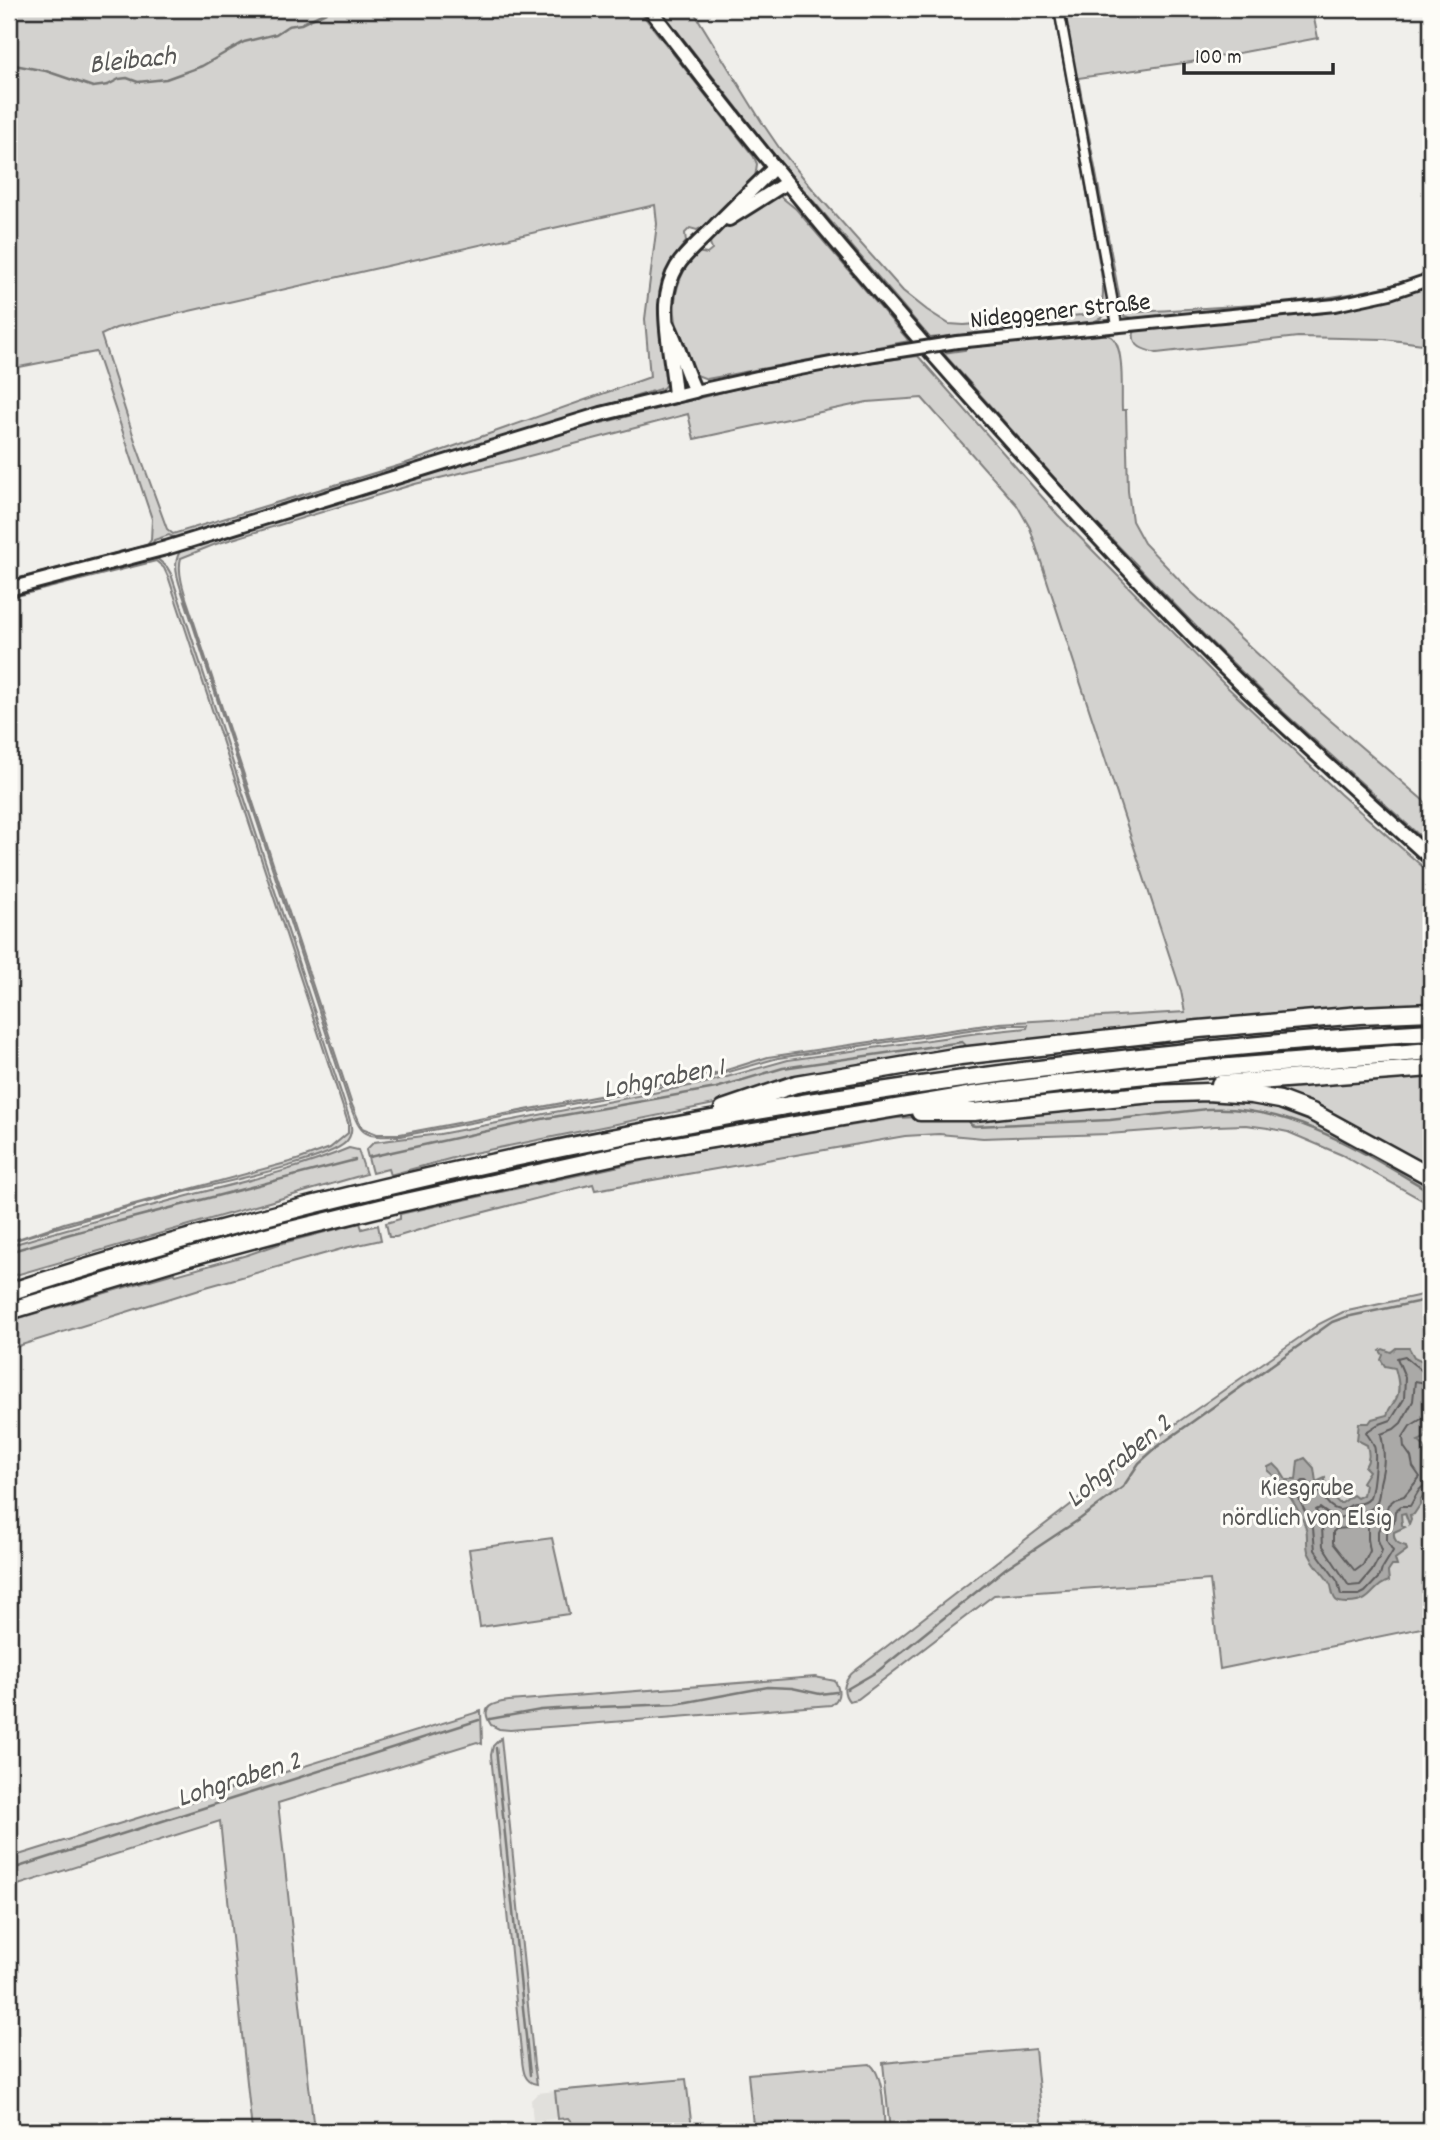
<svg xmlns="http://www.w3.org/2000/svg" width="1440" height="2140" font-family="Dekko,sans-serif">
  <rect width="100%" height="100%" fill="#f0efeb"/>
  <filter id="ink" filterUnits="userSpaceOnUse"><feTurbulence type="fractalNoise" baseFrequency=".0143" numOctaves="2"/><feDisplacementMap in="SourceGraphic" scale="14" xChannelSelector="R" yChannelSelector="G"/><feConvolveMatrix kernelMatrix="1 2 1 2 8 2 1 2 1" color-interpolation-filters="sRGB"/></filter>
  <g filter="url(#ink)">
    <!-- built -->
    <path fill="#e1e0dc" d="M555 2091 558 2119 533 2121 531 2100 538 2093Z"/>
    <!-- green -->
    <g fill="#d3d2cf" stroke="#7f7e7d" stroke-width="2" fill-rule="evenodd">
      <path d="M9 9H638L754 157 757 164 755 178 705 226 697 230 690 228 685 233 686 242C647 287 661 328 669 381L663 388 177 539 169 535 154 540 152 546 9 584V581L147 545 151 540 152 519 96 352 9 369ZM655 205 657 224 645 319 650 377 404 464 173 534 167 529 137 447 101 335 116 328 141 322Z"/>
      <path d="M660 9H692L763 124 780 149 815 192 903 291 927 310 949 324 964 325 1082 315C1108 308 1104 295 1101 272L1054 9H1056L1109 302C1109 314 1103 318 1093 322L930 338 775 156Z"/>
      <path d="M1063 9H1312L1318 38 1191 62 1078 78 1120 300 1126 311 1140 312C1238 305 1339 306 1431 273V274L1388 289 1350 298 1133 318 1124 316 1117 306Z"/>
      <path d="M775 195 780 196 796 209 909 341 707 379 694 374C674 330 662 293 697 252L707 254 712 250 710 243C720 225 757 205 775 195Z"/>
      <path d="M1431 283V345L1384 339 1298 337 1157 353C1145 350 1131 347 1134 332L1141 329 1339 308 1380 300Z"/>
      <path d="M1095 333C1101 333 1107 334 1112 337 1125 348 1121 393 1122 410H1126L1128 491 1132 521 1144 543 1186 587 1310 703 1431 807V846L1280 709 1209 640 1077 503 943 353 965 350V347Z"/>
      <path d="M918 356 1058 515 1222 682 1340 794 1431 874V1006L1313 1011 1213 1020 719 1103 464 1155 390 1175 388 1169 372 1173 366 1150 374 1142 440 1134 705 1083 788 1060 978 1033 1027 1028 1028 1025H1003L778 1058 704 1079 401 1136C364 1137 362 1138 349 1103L188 610C183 592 167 563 183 548L566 432 762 382 873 362ZM922 398 1017 505 1030 528 1181 991 1185 1012 999 1023 768 1057 714 1074 400 1134H377L362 1128 352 1105 193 619C188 602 176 575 181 558L216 544 415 484 514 460 688 414 694 439 867 402Z"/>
      <path d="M154 556 167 567 171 574 349 1117C352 1126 353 1134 346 1142 328 1161 219 1183 189 1191 128 1207 68 1224 9 1242L64 1223 297 1160 330 1148 348 1133V1123L169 579 164 568 156 561 9 598V594Z"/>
      <path d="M1431 1074V1172L1248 1089Z"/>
      <path d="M1194 1098 1252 1100 1303 1114 1431 1184V1205L1342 1155 1288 1132 1268 1128 1246 1125 1215 1126 1108 1134 983 1138 939 1134 905 1136 595 1190 593 1184 442 1223 396 1237H389L386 1223 400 1219V1214L656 1158 897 1118 1078 1110Z"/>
      <path d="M349 1148 358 1150 366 1174 9 1277V1246C70 1227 133 1211 195 1194 247 1181 299 1169 349 1148Z"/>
      <path d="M360 1223 362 1229 378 1225 381 1240 345 1248 206 1287 9 1349V1321L174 1273 176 1275 247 1255 279 1244Z"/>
      <path d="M1431 1293V1626L1220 1669 1210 1580 994 1595 858 1699 849 1701C840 1690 845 1678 856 1670L1178 1422 1319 1324 1343 1312Z"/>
      <path d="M552 1538 569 1614 480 1627 469 1549Z"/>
      <path d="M815 1677 835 1681C840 1690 840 1699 831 1705L510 1730 499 1729 491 1725C479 1706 493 1703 509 1701Z"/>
      <path d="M481 1711 482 1744 477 1742 278 1803 314 2131H252L220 1821 9 1888V1858Z"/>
      <path d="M501 1738 534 2065 537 2084C521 2082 523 2064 521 2051L491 1755 493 1746Z"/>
      <path d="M1035 2049 1043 2131H890L883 2063Z"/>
      <path d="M870 2064C885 2076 883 2113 885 2131H787V2123L753 2125 748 2074Z"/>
      <path d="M686 2079 692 2129 658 2131H579L568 2118 558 2119 555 2091Z"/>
    </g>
    <!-- water -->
    <path fill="#aaa9a7" stroke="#777775" stroke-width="2" d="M1396 1348H1409L1414 1357 1427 1363 1431 1371V1425L1425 1438 1418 1441 1425 1447 1428 1461 1431 1463V1490L1425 1494 1420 1500V1505L1414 1514 1410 1515 1411 1519 1409 1524 1405 1513 1401 1514 1402 1525 1405 1527 1394 1532C1393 1541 1398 1544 1406 1546L1407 1550 1395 1559 1397 1566H1392L1388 1572 1389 1581C1371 1586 1374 1603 1348 1603 1343 1603 1336 1603 1334 1597 1331 1592 1333 1587 1329 1582 1323 1572 1311 1562 1308 1551 1306 1544 1308 1536 1306 1529 1302 1513 1281 1481 1268 1471V1467L1274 1464 1280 1470 1286 1480H1296L1298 1461 1305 1458 1314 1468 1316 1482 1325 1478 1326 1490 1339 1503H1342L1353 1495 1357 1498 1363 1495 1365 1485 1362 1482 1369 1471 1365 1467C1370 1459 1369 1453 1367 1445L1357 1440 1359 1423H1369L1372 1419 1387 1415C1389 1407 1393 1405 1396 1399 1401 1390 1398 1378 1395 1368L1385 1366 1381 1360 1383 1355 1380 1351 1383 1349 1391 1352Z"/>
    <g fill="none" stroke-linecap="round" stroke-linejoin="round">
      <!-- shore -->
      <g stroke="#5e5d5d" stroke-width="2">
        <path d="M1431 1375 1424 1373C1418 1366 1410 1363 1405 1356L1397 1358 1405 1377 1404 1399 1391 1420 1377 1425 1366 1432C1368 1437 1372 1440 1374 1446 1377 1454 1373 1493 1369 1499 1364 1505 1359 1503 1354 1504 1348 1505 1346 1511 1339 1510 1328 1508 1325 1498 1319 1491 1315 1487 1310 1486 1307 1481H1303L1294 1489 1313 1528 1315 1550 1338 1582 1341 1595H1359L1365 1592 1380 1576 1382 1569 1393 1551 1387 1541V1533L1394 1522 1395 1511 1401 1506H1410C1416 1497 1418 1485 1431 1484"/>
        <path d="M1431 1384 1415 1381 1413 1401 1401 1423 1394 1429 1381 1434C1385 1454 1385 1464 1380 1483 1379 1491 1380 1499 1375 1505 1370 1512 1363 1511 1355 1513 1336 1519 1338 1522 1320 1508L1316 1510 1322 1527 1323 1546 1349 1586 1360 1585 1372 1571 1380 1556 1382 1550 1378 1540V1531L1384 1519 1388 1505 1395 1499 1404 1496 1420 1477 1413 1467 1411 1457 1404 1447 1403 1437 1410 1426 1423 1418 1431 1417"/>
        <path d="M1364 1523 1368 1526V1539L1370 1551 1363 1565 1355 1571 1333 1543V1532L1336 1529 1348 1528Z"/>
      </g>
      <!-- stream -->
      <g stroke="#777775" stroke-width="2.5">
        <path d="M9 64 46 71 93 87 108 85 119 79 127 78 138 82 166 79 202 66 244 42 276 34 288 26 301 24 332 9"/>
        <path d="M969 1121 971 1125 975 1126 1110 1120 1207 1109C1291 1104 1362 1152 1431 1192"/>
        <path d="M369 1157 542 1119 716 1088 783 1068 962 1042 965 1045"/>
        <path d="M9 1252 70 1234 355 1160"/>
        <path d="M847 1689 878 1671 1006 1568 1080 1519 1123 1487 1139 1463 1157 1447 1332 1322 1346 1317 1431 1299"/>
        <path d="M490 1719 541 1710 573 1708 676 1704 768 1687 792 1688 820 1694 836 1692"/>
        <path d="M496 1748 530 2075"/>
        <path d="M9 1870 479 1720"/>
      </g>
      <!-- minor casing -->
      <g stroke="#2b2b2b" stroke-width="13">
        <path id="minor" d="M1059 9 1117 325"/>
      </g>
      <!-- tertiary casing -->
      <g stroke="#2b2b2b" stroke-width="16">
        <g id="tertiary">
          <path d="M957 342 1335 305 1390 293 1431 279"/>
          <path d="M695 391 758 377 868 356"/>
        </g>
      </g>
      <!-- secondary casing -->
      <g stroke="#2b2b2b" stroke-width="18">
        <g id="secondary">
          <path d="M729 219 786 183"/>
          <path d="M675 396C673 365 665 335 666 305 669 261 690 253 716 225 735 206 754 187 774 168"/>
          <path d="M9 589 166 548 601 414 695 391C684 369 679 346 668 325"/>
        </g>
      </g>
      <!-- primary casing -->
      <g stroke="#2b2b2b" stroke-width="18">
        <path id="primary" d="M650 9C761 156 879 296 1003 433 1088 528 1175 622 1268 710 1321 760 1377 809 1431 859"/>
      </g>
      <!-- motorway casing -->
      <g stroke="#2b2b2b" stroke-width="21">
        <g id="motorway">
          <path d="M1220 1084 1431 1068"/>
          <path d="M723 1109 796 1084 960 1056 1199 1029 1360 1015 1431 1012"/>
          <path d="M920 1112H974L1152 1094 1207 1092 1252 1095 1280 1100 1312 1112 1431 1177"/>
          <path d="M9 1292C270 1207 539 1147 809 1102 1015 1069 1223 1044 1431 1032"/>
          <path d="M9 1311 185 1258 274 1234 397 1204 629 1153 973 1095 1068 1083 1205 1069 1431 1051"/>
        </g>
      </g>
      <!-- minor -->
      <use href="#minor" stroke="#fdfcf7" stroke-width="8"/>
      <!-- tertiary -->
      <use href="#tertiary" stroke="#fdfcf7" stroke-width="10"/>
      <!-- secondary -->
      <use href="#secondary" stroke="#fdfcf7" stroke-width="12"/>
      <!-- primary -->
      <use href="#primary" stroke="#fdfcf7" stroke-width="12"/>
      <!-- motorway -->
      <use href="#motorway" stroke="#fdfcf7" stroke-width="16"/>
      <!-- tertiary-bridge casing -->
      <g stroke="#2b2b2b" stroke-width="16" stroke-linecap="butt">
        <path id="tertiary-bridge" d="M868 356 957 342"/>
      </g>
      <!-- tertiary-bridge -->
      <use href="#tertiary-bridge" stroke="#fdfcf7" stroke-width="10"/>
    </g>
  </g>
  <g text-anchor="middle" stroke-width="6" stroke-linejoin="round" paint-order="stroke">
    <!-- street labels -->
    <g font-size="26" fill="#2b2b2b" stroke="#fdfcf7">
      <text transform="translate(1060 309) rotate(-6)" y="9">Nideggener Straße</text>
    </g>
    <!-- park labels -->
    <g font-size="26" fill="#555554" stroke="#fdfcf7">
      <text x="1307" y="1495">Kiesgrube<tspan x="1307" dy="30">nördlich von Elsig</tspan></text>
    </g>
    <!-- water labels -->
    <g font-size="28" font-style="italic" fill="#575756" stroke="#fdfcf7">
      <text transform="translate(132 58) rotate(-6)" y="10">Bleibach</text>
      <text transform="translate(663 1076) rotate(-11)" y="10">Lohgraben 1</text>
      <text transform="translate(1117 1459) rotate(-40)" y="10">Lohgraben 2</text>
      <text transform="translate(238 1777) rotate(-18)" y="10">Lohgraben 2</text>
    </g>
  </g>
  <!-- margin -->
  <rect width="1440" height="2140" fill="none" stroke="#fdfcf7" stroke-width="35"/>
  <rect x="18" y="18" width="1405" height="2105" fill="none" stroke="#2b2b2b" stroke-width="2.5" filter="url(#ink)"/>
  <!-- scale -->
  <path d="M1184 63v10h149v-10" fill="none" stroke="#2b2b2b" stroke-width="3.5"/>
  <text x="1195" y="63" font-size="21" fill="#2b2b2b" stroke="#fdfcf7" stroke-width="5" paint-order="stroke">100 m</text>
</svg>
